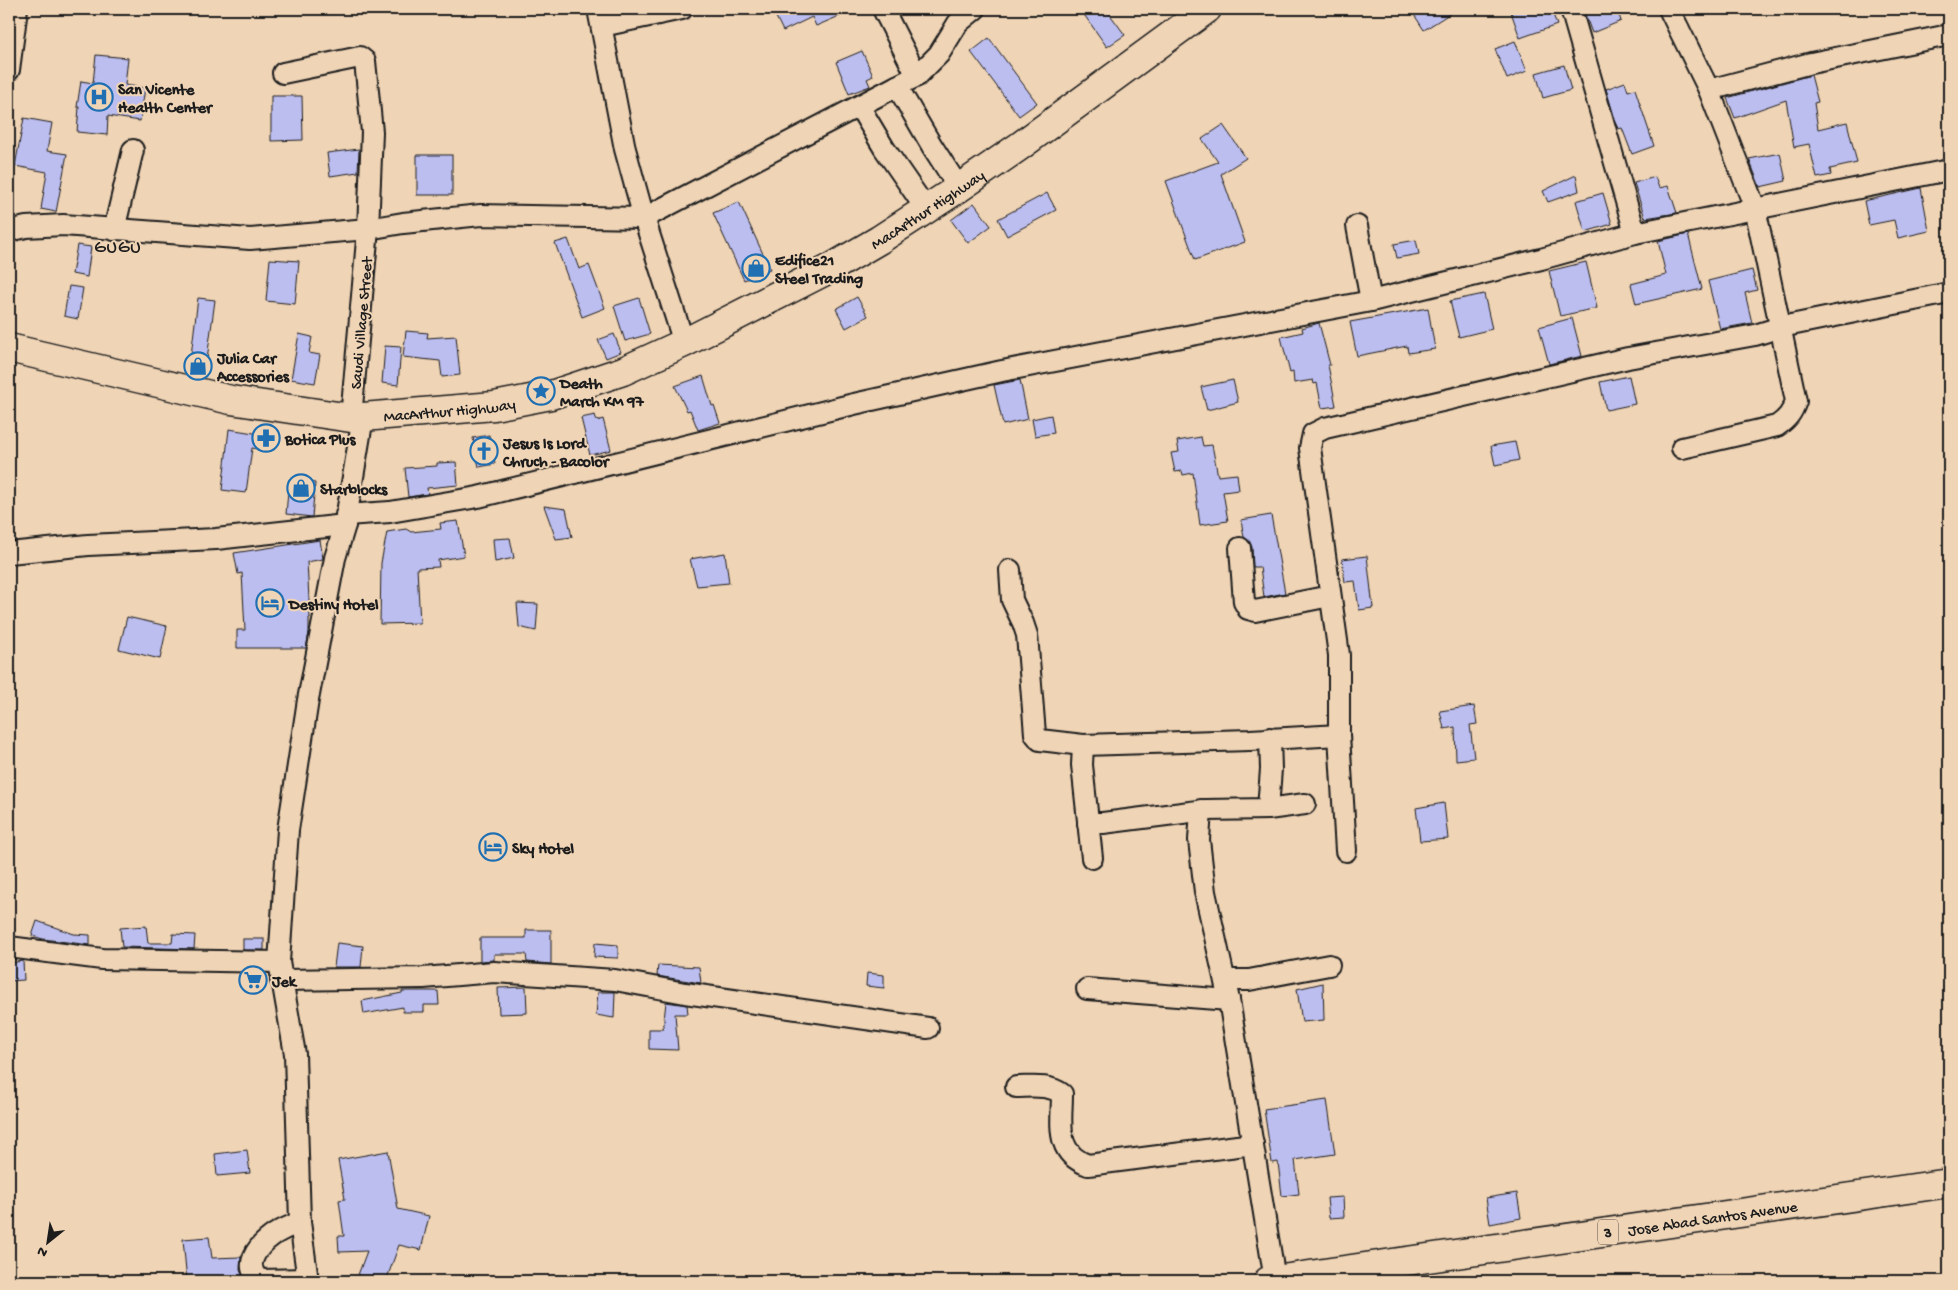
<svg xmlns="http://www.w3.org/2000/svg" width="1958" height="1290" font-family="'Gochi Hand',sans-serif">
  <rect width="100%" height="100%" fill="#efd4b6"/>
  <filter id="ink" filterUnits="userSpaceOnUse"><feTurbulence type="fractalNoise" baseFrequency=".02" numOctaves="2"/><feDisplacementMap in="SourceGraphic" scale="10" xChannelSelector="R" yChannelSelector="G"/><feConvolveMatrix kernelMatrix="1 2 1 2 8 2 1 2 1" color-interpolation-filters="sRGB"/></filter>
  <g filter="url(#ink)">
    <!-- building -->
    <g fill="#bdbef0" stroke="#1c1c1c">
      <path d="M772 9H856L816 26 812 17 783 31Z"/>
      <path d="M1080 9H1106L1125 35 1107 47Z"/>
      <path d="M1420 9H1457L1424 30 1413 13Z"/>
      <path d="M1510 9H1551L1557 25 1520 38Z"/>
      <path d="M1583 9H1617L1621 21 1592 33Z"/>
      <path d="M989 38 1037 103 1019 116 971 52Z"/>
      <path d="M1515 41 1527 71 1507 79 1495 49Z"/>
      <path d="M862 51 873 76 867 79 870 86 849 94 836 62Z"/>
      <path d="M96 55 128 58 125 85 145 88 140 121 108 116 107 135 77 132 79 107H77L81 81 93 83Z"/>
      <path d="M1564 65 1571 90 1543 98 1536 73Z"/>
      <path d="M1811 75 1818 102 1814 103 1818 129 1847 122 1857 163 1830 169 1831 175 1817 178 1809 144 1794 147 1786 100 1735 118 1727 98Z"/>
      <path d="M1625 82 1628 91 1635 89 1654 146 1632 154 1622 128 1618 129 1606 89Z"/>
      <path d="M271 96H302L303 140 271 141Z"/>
      <path d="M24 118 52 123 47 151 67 154 56 212 41 209 47 172 15 166Z"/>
      <path d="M1223 125 1246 158 1221 174 1245 242 1195 260 1166 181 1218 162 1202 139Z"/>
      <path d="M359 149 358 172 330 176 327 153Z"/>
      <path d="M1780 153 1786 181 1760 187 1749 159Z"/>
      <rect x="417" y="155" width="35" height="40"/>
      <path d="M1576 175 1579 191 1548 202 1543 191Z"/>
      <path d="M1655 177 1659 188 1668 186 1677 213 1645 218 1634 183Z"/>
      <path d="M1921 188 1929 231 1898 238 1894 220 1869 225 1864 201Z"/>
      <path d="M1047 193 1056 210 1007 236 998 219Z"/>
      <path d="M1603 193 1612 224 1585 232 1576 201Z"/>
      <path d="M739 202 770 269 744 280 713 213Z"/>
      <path d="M974 203 991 226 968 243 951 220Z"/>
      <path d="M1688 234 1702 289 1636 304 1631 284 1666 275 1658 241Z"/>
      <path d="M568 239 579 269 589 265 605 308 582 317 555 243Z"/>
      <path d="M1416 240 1419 254 1397 258 1394 244Z"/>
      <path d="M77 245 91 247 87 277 72 274Z"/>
      <path d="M270 259 299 261 295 304 266 301Z"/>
      <path d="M1586 262 1597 308 1560 316 1549 271Z"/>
      <path d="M1752 270 1757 290 1745 293 1752 323 1720 329 1708 281Z"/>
      <path d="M69 286 83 288 78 319 64 316Z"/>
      <path d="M1484 294 1492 329 1459 337 1450 301Z"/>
      <path d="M857 297 868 316 846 328 836 309Z"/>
      <path d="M198 298 215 300 205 374 189 372Z"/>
      <path d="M639 298 650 334 625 341 614 306Z"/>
      <path d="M1428 308 1435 349 1408 353 1407 346 1357 356 1350 322Z"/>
      <path d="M1572 318 1582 356 1549 364 1539 327Z"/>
      <path d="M1319 323 1330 365H1328L1336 406 1322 408 1317 383 1314 384 1313 380 1294 383 1293 372 1290 373 1281 337 1303 332 1302 328Z"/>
      <path d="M406 331 428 333 427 338 456 336 460 375 442 377 440 361 403 357Z"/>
      <path d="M299 334 312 337 309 353 320 355 315 383 291 379Z"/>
      <path d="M614 334 621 352 606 358 598 340Z"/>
      <path d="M385 346 401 347 398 385 382 383Z"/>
      <path d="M703 376 712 406 714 405 720 423 698 430 690 410 687 411 675 386Z"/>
      <path d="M1629 376 1635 404 1606 410 1600 382Z"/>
      <path d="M1020 380 1028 419 1003 425 994 385Z"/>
      <path d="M1233 380 1238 402 1207 410 1201 387Z"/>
      <path d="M595 415 597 421 603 419 611 450 590 455 581 418Z"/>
      <path d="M1051 415 1054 433 1035 436 1032 419Z"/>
      <path d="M229 429 272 436 270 451 252 448 246 493 222 490Z"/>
      <path d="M489 435 495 464 479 467 473 438Z"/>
      <path d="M1201 437 1203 446 1212 445 1218 476 1237 474 1239 490 1223 492 1228 521 1200 525 1193 473 1183 475 1182 471 1175 472 1171 453 1179 452 1177 441Z"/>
      <path d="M1515 442 1519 460 1495 465 1491 446Z"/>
      <path d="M456 462 458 485 427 488 428 494 408 497 405 468 437 466V463Z"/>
      <path d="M289 480 315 483 312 517 286 514Z"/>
      <path d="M544 506 566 509 572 537 556 539Z"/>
      <path d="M1271 515 1285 593 1264 597 1260 567H1253L1252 547 1249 541 1244 537 1241 520Z"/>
      <path d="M458 521 464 556 438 560 439 567 417 568 420 623 380 624 381 563 387 532 406 529 411 532 441 529 440 523Z"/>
      <path d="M510 538 514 558 495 562 493 539Z"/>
      <path d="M320 540 323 559 307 562 310 618H309V633L306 648H237V630H245L242 573 238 574 234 553Z"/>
      <path d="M725 553 729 583 697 586 690 559Z"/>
      <path d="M1367 556 1373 608 1359 610 1355 581 1345 582 1342 559Z"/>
      <path d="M517 603 538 604 536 631 519 627Z"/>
      <path d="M127 617 167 626 160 659 119 649Z"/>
      <path d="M1474 706 1477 724 1470 725 1474 758 1456 760 1455 727 1444 729 1440 711Z"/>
      <path d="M1444 803 1448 839 1420 841 1416 808Z"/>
      <path d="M37 921 74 934 90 935V945L43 939 32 936Z"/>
      <path d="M146 926 148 943H172L173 934 195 935 194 949 122 947 120 928Z"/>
      <path d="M526 930H551V964L527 962 526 954H494V960L480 961V938H526Z"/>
      <rect x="243" y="939" width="21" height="11"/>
      <path d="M337 943 363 946 361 967H334Z"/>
      <path d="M595 943 618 945V958L594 957Z"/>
      <path d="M23 961 24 980 9 981V963Z"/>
      <path d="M658 965 699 967 701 983 657 976Z"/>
      <path d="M247 973 262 974 263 984 248 985Z"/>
      <path d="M867 973 884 975V988L866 986Z"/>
      <path d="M1323 983 1324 1020 1302 1022 1297 989Z"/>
      <path d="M526 987 527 1013 499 1014 498 988Z"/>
      <path d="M402 991H438L439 1005H424V1012H403V1007L364 1014 362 1001 402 993Z"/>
      <path d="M598 992H615L614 1018 596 1015Z"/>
      <path d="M666 1002 687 1005 688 1014H675L678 1050 649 1049V1029H663Z"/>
      <path d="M1327 1100 1335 1154 1295 1160 1299 1194 1282 1196 1278 1162 1272 1163 1264 1109Z"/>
      <path d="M247 1150 250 1173 217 1176 215 1154Z"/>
      <path d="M388 1151 398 1209 429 1216 421 1250 399 1245 386 1281H375L358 1275 367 1251 339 1252 338 1236H344L339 1200 345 1199 338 1160Z"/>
      <path d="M1517 1193 1521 1218 1490 1224 1486 1198Z"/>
      <path d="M1343 1197 1344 1217 1329 1218 1327 1198Z"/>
      <path d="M209 1237 212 1258 241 1257 240 1270 245 1281H187L183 1239Z"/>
    </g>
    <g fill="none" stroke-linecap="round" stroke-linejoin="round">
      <!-- minor casing -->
      <g stroke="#1c1c1c" stroke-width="24">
        <g id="minor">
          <path d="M598 9 625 149 644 218 684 343"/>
          <path d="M883 9 917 76"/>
          <path d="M1571 9 1635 233"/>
          <path d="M1669 9 1709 90 1755 208 1796 401C1792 413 1787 419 1777 426L1682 448"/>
          <path d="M602 26 682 9"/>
          <path d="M9 70 17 9"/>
          <path d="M283 73 360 57 365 61 372 132 368 229 351 418"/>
          <path d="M1709 90 1811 63 1949 35"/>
          <path d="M859 106 884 148 926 209"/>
          <path d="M959 188 932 146 897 86 917 76 939 54 958 23 975 9"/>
          <path d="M1357 226 1371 301"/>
          <path d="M114 230 133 150"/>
          <path d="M9 231 26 227 63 225 250 239 368 229 403 223 481 215 644 218 897 86"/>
          <path d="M346 515 390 512 478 497 854 404 1002 371 1371 301 1541 259 1635 233 1949 170"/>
          <path d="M1240 548 1244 602 1248 609 1255 611 1330 596"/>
          <path d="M9 553 88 545 216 539 345 525"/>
          <path d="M1010 570 1012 600 1023 623 1027 635 1035 734 1040 740 1083 745 1250 740 1339 735"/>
          <path d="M1083 745 1082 765 1092 858"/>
          <path d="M1268 809 1271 769 1270 738"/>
          <path d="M1201 810 1199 840 1205 892 1229 1000 1275 1280"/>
          <path d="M1088 823H1103L1206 810 1268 809 1305 804"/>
          <path d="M1346 851 1339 735V655L1310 448 1313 434 1325 428 1628 358 1755 335 1781 327 1949 293"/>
          <path d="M9 947 102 959 279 962"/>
          <path d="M281 980 423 978 494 972 615 980 685 993 928 1028"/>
          <path d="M1225 980H1249L1329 965"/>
          <path d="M1087 989 1229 1000"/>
          <path d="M1016 1087C1031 1087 1049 1084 1062 1094 1062 1123 1054 1153 1088 1165L1253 1144"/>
          <path d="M300 1222C291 1226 280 1230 272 1236 257 1247 242 1266 260 1280L308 1279"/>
          <path d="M308 1281 300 1222 295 1054 279 962 288 830 308 700 335 558 345 525 363 417"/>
        </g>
      </g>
      <!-- secondary casing -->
      <g stroke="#1c1c1c" stroke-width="31">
        <g id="secondary">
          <path id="s1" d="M9 348 231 400 351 418 494 406 551 395 623 371 684 343 831 268 879 240 959 188 1020 146 1207 9"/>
        </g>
      </g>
      <!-- trunk casing -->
      <g stroke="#1c1c1c" stroke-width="31">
        <g id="trunk">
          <path id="s2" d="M1268 1281 1949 1183"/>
        </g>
      </g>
      <!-- minor -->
      <use href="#minor" stroke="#efd4b6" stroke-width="20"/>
      <!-- secondary -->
      <use href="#secondary" stroke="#efd4b6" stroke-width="28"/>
      <!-- trunk -->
      <use href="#trunk" stroke="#efd4b6" stroke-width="28"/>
    </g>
  </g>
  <!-- icons -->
  <defs>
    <g id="hospital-ring" transform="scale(1.4375)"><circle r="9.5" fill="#efd4b6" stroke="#1f6fb2" stroke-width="1.5"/><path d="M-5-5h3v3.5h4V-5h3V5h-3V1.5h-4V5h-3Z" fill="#1f6fb2"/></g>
    <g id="shop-ring" transform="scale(1.4375)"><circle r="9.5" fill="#efd4b6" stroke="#1f6fb2" stroke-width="1.5"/><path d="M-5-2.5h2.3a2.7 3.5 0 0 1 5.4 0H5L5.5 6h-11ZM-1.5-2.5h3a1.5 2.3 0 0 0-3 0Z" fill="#1f6fb2"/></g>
    <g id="sight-ring" transform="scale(1.4375)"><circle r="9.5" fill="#efd4b6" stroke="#1f6fb2" stroke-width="1.5"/><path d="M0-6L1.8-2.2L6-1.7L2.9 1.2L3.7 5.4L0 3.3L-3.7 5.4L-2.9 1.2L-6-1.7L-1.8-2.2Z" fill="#1f6fb2"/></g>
    <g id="pharmacy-ring" transform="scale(1.4375)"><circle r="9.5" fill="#efd4b6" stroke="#1f6fb2" stroke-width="1.5"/><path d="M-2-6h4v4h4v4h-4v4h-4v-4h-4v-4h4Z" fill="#1f6fb2"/></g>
    <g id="church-ring" transform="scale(1.4375)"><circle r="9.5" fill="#efd4b6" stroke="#1f6fb2" stroke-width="1.5"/><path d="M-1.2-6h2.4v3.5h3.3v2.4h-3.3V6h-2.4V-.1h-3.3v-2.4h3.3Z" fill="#1f6fb2"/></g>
    <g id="hotel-ring" transform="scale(1.4375)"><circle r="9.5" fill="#efd4b6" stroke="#1f6fb2" stroke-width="1.5"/><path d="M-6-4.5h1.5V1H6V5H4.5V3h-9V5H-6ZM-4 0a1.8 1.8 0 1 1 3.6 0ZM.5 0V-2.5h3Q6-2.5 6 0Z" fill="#1f6fb2"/></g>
    <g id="supermarket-ring" transform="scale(1.4375)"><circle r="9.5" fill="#efd4b6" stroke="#1f6fb2" stroke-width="1.5"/><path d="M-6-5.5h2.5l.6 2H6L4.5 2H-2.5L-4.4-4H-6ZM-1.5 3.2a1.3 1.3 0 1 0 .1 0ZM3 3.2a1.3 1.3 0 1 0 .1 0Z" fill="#1f6fb2"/></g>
  </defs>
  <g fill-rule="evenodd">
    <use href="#hospital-ring" x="99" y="97"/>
    <use href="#shop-ring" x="756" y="268"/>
    <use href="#shop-ring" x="198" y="366"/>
    <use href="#sight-ring" x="541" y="391"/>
    <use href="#pharmacy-ring" x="266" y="438"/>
    <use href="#church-ring" x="484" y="451"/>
    <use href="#shop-ring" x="301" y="488"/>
    <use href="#hotel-ring" x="270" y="603"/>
    <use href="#hotel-ring" x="493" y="847"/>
    <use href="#supermarket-ring" x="253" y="980"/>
  </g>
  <g text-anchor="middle" stroke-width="4" stroke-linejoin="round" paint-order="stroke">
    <!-- shield labels -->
    <rect fill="#efd4b6" stroke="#5b534a" stroke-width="1" x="1598" y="1219.5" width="20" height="25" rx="4"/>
    <g font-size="15" font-weight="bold" fill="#1c1c1c">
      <text x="1608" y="1237">3</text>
    </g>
    <!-- poi labels -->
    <g font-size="16" font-weight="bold" fill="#1c1c1c" stroke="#efd4b6" text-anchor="start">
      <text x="118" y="94">San Vicente<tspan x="118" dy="18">Health Center</tspan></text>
      <text x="775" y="265">Edifice21<tspan x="775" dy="18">Steel Trading</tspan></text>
      <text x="217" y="363">Julia Car<tspan x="217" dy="18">Accessories</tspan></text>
      <text x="560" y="388">Death<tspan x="560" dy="18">March KM 97</tspan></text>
      <text x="285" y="444">Botica Plus</text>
      <text x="503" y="448">Jesus Is Lord<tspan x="503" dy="18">Chruch - Bacolor</tspan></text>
      <text x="320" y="494">Starblocks</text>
      <text x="289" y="609">Destiny Hotel</text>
      <text x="512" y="853">Sky Hotel</text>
      <text x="272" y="986">Jek</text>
    </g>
    <!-- street labels -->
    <g font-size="16" fill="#1c1c1c" stroke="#efd4b6">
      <text dy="6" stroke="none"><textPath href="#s1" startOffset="972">MacArthur Highway</textPath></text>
      <text transform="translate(360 323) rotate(-85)" y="6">Saudi Village Street</text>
      <text dy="6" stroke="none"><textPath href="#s1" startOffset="448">MacArthur Highway</textPath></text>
      <text dy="6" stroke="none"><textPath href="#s2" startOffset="449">Jose Abad Santos Avenue</textPath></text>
    </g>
    <!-- neighbourhood labels -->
    <g font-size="18" letter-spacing="1" fill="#1c1c1c" stroke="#efd4b6">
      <text x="118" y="252">GUGU</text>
    </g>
  </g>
  <!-- margin -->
  <rect width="1958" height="1290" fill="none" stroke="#efd4b6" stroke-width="30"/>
  <rect x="15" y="15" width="1928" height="1260" fill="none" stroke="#1c1c1c" stroke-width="2" filter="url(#ink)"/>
  <!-- north arrow -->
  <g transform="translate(48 1242) rotate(210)" stroke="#efd4b6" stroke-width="4" paint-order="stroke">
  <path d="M0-4L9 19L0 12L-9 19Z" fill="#1c1c1c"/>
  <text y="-8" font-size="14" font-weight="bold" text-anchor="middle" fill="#1c1c1c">N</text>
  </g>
</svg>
